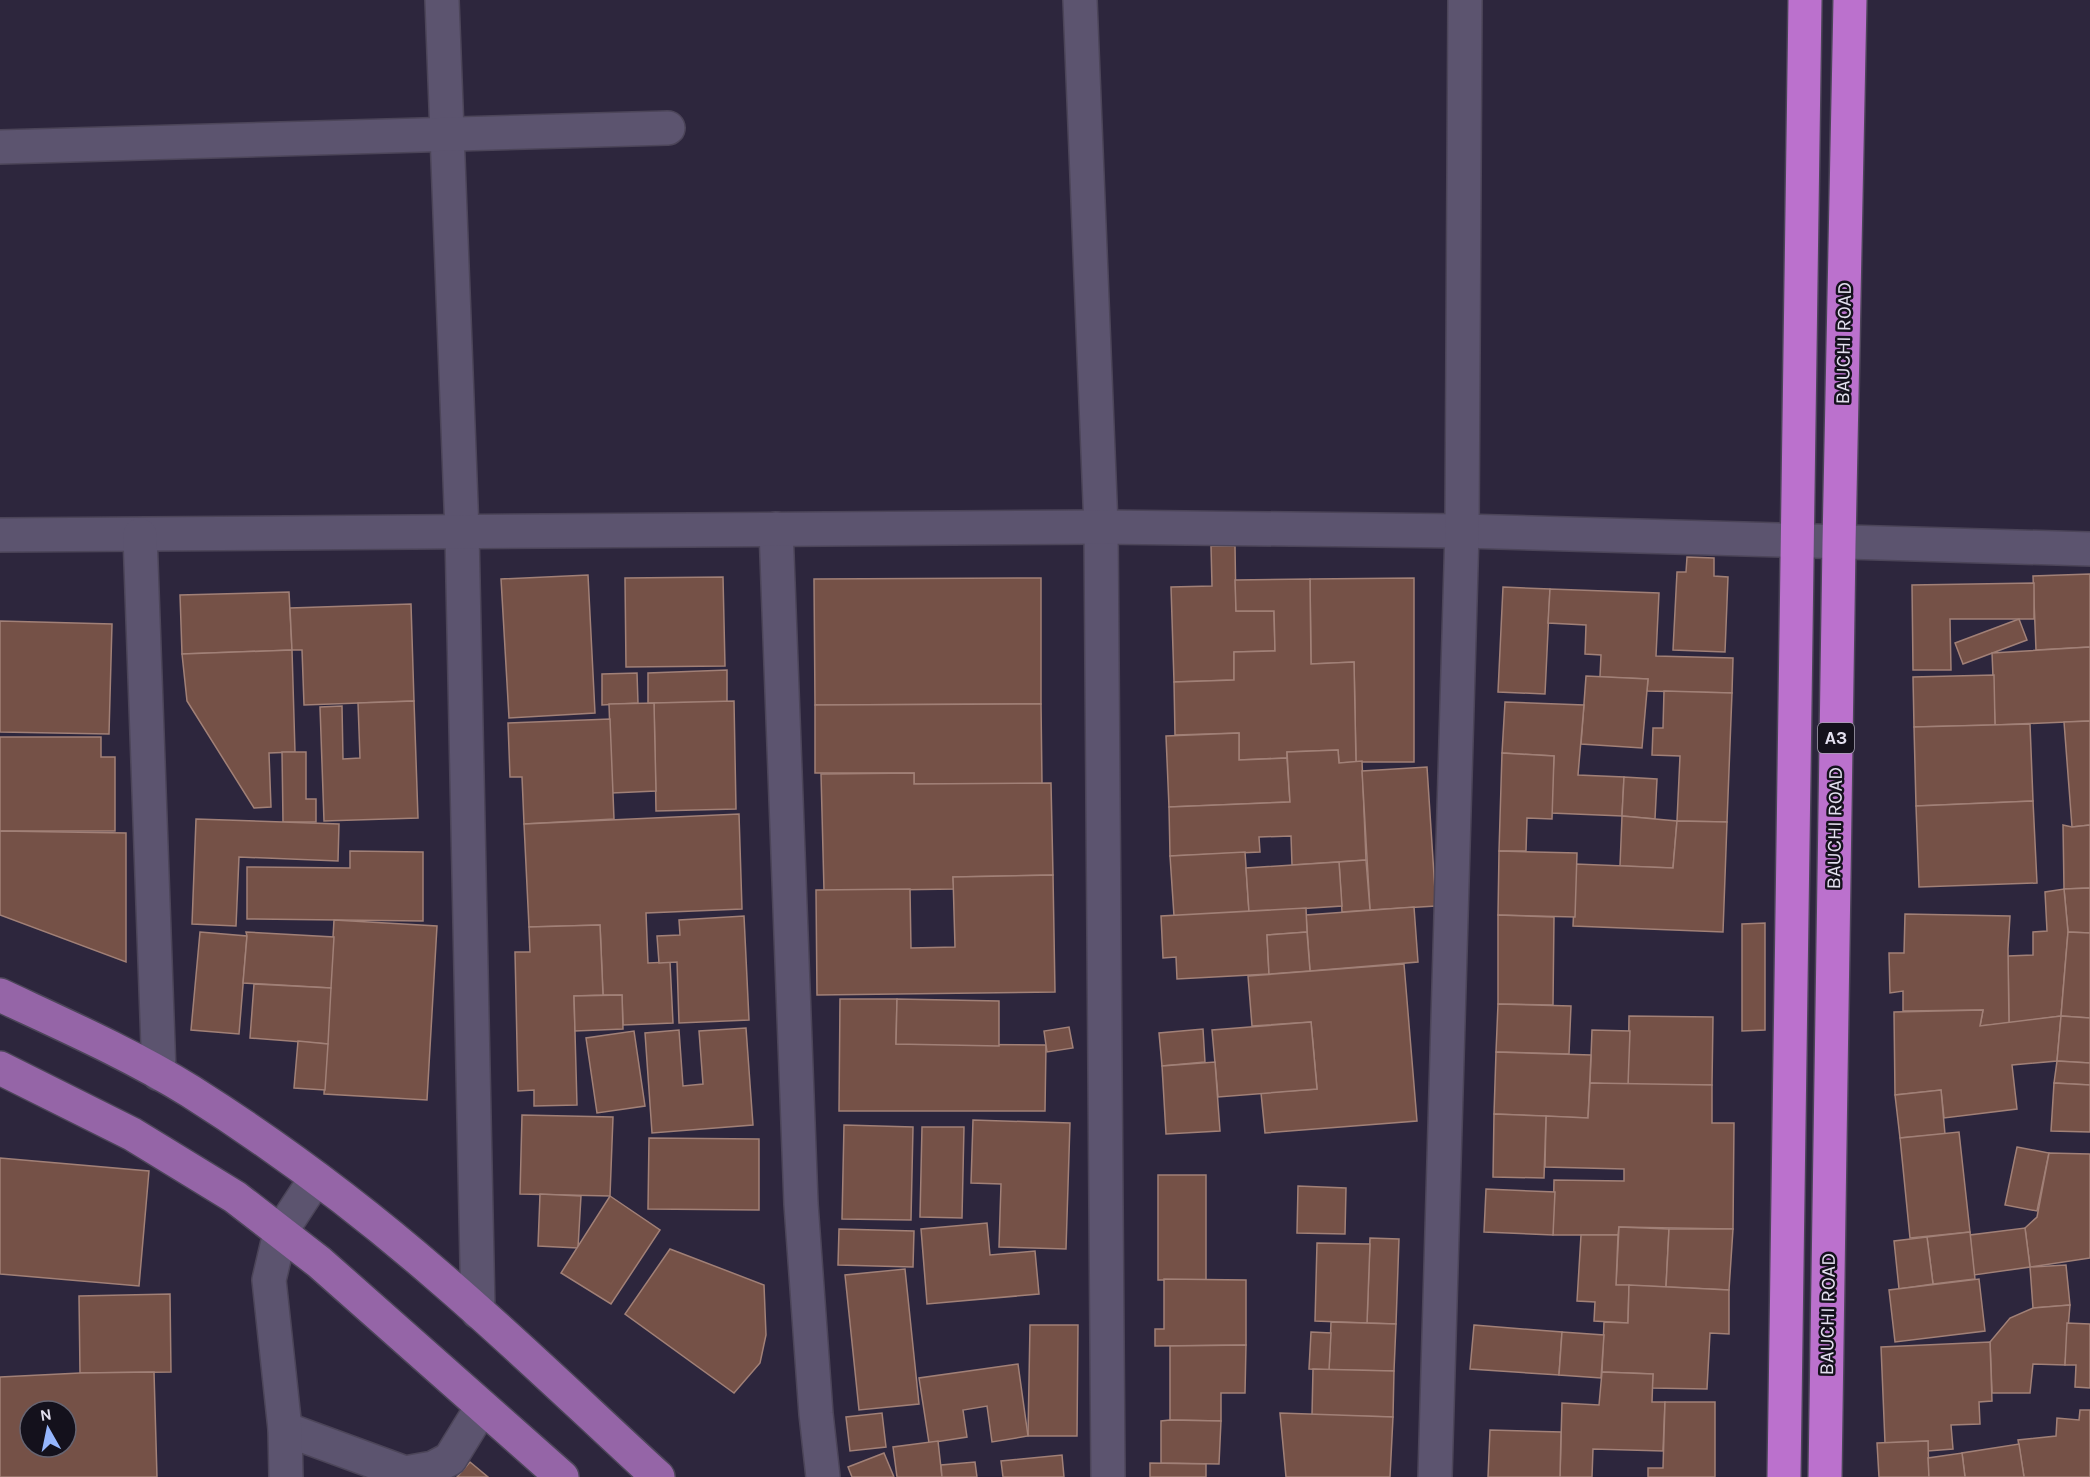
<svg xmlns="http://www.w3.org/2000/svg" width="2090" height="1477" font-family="Karla,sans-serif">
  <rect width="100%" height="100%" fill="#2d263d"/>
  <!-- building -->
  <g fill="#755147" stroke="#a18077" stroke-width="1.5" fill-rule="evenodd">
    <path d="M1211 546H1235L1236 611H1274L1275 651 1234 652V680L1174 682 1171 587 1212 586Z"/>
    <path d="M1687 557 1714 558V576L1728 577 1725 652 1673 650 1677 572H1686Z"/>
    <path d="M2090 574V647L2036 650 2033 576Z"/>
    <path d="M588 575 595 713 509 718 501 579Z"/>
    <path d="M723 577 725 666 626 667 625 578Z"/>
    <path d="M1041 578V704L815 705 814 579Z"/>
    <path d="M1414 578V762H1356L1354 662 1311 664 1310 579Z"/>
    <path d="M1310 579 1311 664 1354 662 1356 762 1339 763 1338 750 1287 752V758L1239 760V733L1175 735 1174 682 1234 680V652L1275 651 1274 611H1236L1235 580Z"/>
    <path d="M2034 583V619H1950L1951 670H1913L1912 585Z"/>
    <path d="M1503 587 1550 589 1545 694 1498 692Z"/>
    <path d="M1550 589 1659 593 1656 656 1733 658 1732 693 1647 691 1648 679 1600 677 1601 655 1585 654 1586 625 1548 623Z"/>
    <path d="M289 592 292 650 182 654 180 595Z"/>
    <path d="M411 604 414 701 304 705 302 650H292L290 608Z"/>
    <path d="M2019 619 2027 640 1963 664 1955 643Z"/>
    <path d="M0 621 112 624 109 734 0 732Z"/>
    <path d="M2090 647V721L1995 725 1992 653Z"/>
    <path d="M292 650 295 752 269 753 271 807 254 808 187 701 182 654Z"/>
    <path d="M727 670V702L648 703V673Z"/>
    <path d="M637 673 638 703 602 705V674Z"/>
    <path d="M1994 675 1995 725 1914 727 1913 677Z"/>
    <path d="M1586 676 1648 679 1642 748 1581 744Z"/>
    <path d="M1664 691 1732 693 1727 822 1677 821 1680 756 1652 755 1653 728H1663Z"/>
    <path d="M414 701 418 818 324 821 320 707 342 706 343 759 360 758 358 703Z"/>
    <path d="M734 701 736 809 656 811 654 703Z"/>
    <path d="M1505 702 1584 705 1578 775 1624 777 1622 816 1551 813 1554 756 1502 753Z"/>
    <path d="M654 703 656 791 612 793 609 704Z"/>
    <path d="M1041 704 1042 784H914V773H815V705Z"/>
    <path d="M610 719 614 819 524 824 522 777H510L508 723Z"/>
    <path d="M2090 721V825L2072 827 2064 722Z"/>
    <path d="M2030 724 2033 801 1916 806 1914 727Z"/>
    <path d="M1239 733V760L1287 758 1290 802 1169 807 1166 736Z"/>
    <path d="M0 737H101V757H115V831H0Z"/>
    <path d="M1338 750 1339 763 1362 761 1366 860 1292 865 1291 836 1259 837 1260 852 1170 856 1169 807 1290 802 1287 752Z"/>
    <path d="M282 752H306V799H316V822H283Z"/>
    <path d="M1502 753 1554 756 1552 819 1527 818 1526 851H1499Z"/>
    <path d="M1427 767 1436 906 1370 910 1362 771Z"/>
    <path d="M914 773V784L1051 783 1053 875 953 877 954 889 824 891 821 774Z"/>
    <path d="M1624 777 1657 779 1655 819 1622 816Z"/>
    <path d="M2033 801 2037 883 1919 887 1916 806Z"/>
    <path d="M739 814 742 909 646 913 648 963 670 962 673 1023 623 1025 622 995H603L600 925 529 927 524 824Z"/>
    <path d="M1622 816 1677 821 1673 868 1620 866Z"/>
    <path d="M196 819 339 824 338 861 239 857 236 926 192 924Z"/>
    <path d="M1677 821 1727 822 1723 932 1573 926 1576 864 1673 868Z"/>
    <path d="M2063 825 2072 827 2090 825V888L2064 889Z"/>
    <path d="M0 831 126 833V962L0 915Z"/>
    <path d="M350 851 423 852V921L247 919V867L350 868Z"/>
    <path d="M1499 851 1577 853 1575 917 1498 915Z"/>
    <path d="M1245 852 1249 912 1174 916 1170 856Z"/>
    <path d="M1366 860 1370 910 1342 912 1339 862Z"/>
    <path d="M1339 862 1342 906 1249 912 1246 868Z"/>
    <path d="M1053 875 1055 992 817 995 816 890 910 889 911 948 955 947 953 877Z"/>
    <path d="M2090 888V933L2068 932 2064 889Z"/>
    <path d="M2064 889 2068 932 2061 1016 2009 1023 2008 956 2033 955V932L2047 931 2045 892Z"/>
    <path d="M1414 907 1418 962 1310 971 1306 915Z"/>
    <path d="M1306 908 1307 932 1267 935 1269 974 1177 979 1176 957 1163 958 1161 916Z"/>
    <path d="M1905 914 2010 916 2008 949 2009 1023 1980 1026 1983 1010 1903 1011V991L1890 993 1889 953H1904Z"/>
    <path d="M1498 915 1554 917 1553 1005 1498 1004Z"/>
    <path d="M744 916 749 1020 679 1023 677 962 659 963 657 936 680 935 679 920Z"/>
    <path d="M334 920 437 926 427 1100 324 1094Z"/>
    <path d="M1765 923V1030L1742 1031V924Z"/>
    <path d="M600 925 603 995 574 996 577 1105 534 1106V1090L518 1091 515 952H530L529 927Z"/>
    <path d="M200 932 247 936 239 1034 191 1030Z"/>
    <path d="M246 932 334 937 331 988 243 983 247 936Z"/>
    <path d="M1307 932 1310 971 1269 974 1267 935Z"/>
    <path d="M2068 932 2090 933V1018L2061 1016Z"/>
    <path d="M1404 964 1417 1121 1265 1133 1261 1093 1317 1089 1311 1022 1252 1026 1248 976Z"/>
    <path d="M254 984 331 988 328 1044 250 1038Z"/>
    <path d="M622 995 623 1029 575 1031 574 996Z"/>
    <path d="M840 999H897L896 1044 1046 1045 1045 1111H839Z"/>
    <path d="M897 999 999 1001V1046L896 1044Z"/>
    <path d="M1498 1004 1571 1006 1569 1054 1496 1052Z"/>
    <path d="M1983 1010 1980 1026 2061 1016 2057 1061 2012 1065 2017 1109 1944 1118 1941 1090 1895 1095 1894 1012Z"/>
    <path d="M1629 1016 1713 1017 1712 1085H1628Z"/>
    <path d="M2061 1016 2090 1018V1063L2057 1061Z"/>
    <path d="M1311 1022 1317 1089 1218 1097 1212 1030Z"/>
    <path d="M1069 1027 1073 1048 1047 1052 1044 1031Z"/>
    <path d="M746 1028 753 1125 652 1133 645 1033 679 1030 683 1086 703 1084 699 1031Z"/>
    <path d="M1203 1029 1205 1062 1162 1066 1159 1033Z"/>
    <path d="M1592 1030 1630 1031 1628 1085 1590 1083Z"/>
    <path d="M634 1031 645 1106 597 1113 586 1038Z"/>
    <path d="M298 1041 328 1044 325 1090 294 1088Z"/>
    <path d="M1496 1052 1591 1055 1588 1118 1494 1114Z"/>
    <path d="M2057 1061 2090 1063V1085L2054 1083Z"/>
    <path d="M1215 1062 1220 1131 1166 1134 1162 1066Z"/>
    <path d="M1590 1083 1712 1085V1123H1734L1733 1229 1619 1227 1618 1235H1553L1554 1180 1624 1181V1169L1545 1167 1546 1116 1588 1118Z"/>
    <path d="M2054 1083 2090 1085V1132L2051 1131Z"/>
    <path d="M1941 1090 1945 1134 1900 1138 1895 1095Z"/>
    <path d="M1494 1114 1546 1116 1544 1178 1493 1177Z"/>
    <path d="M522 1115 613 1117 610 1196 520 1194Z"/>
    <path d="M973 1120 1070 1123 1066 1249 999 1247 1001 1184 971 1183Z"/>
    <path d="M844 1125 913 1127 911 1220 842 1219Z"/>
    <path d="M922 1127H964L962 1218 920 1217Z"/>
    <path d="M1959 1132 1970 1232 1910 1238 1900 1138Z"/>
    <path d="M649 1138 759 1139V1210L648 1209Z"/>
    <path d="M2017 1147 2049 1153 2037 1211 2005 1205Z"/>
    <path d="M2049 1153 2090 1154V1258L2030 1267 2025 1228 2037 1217Z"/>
    <path d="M0 1158 149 1171 139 1286 0 1274Z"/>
    <rect x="1158" y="1175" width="48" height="105"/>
    <path d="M1298 1186 1346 1188 1345 1234 1297 1233Z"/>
    <path d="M1486 1189 1555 1192 1553 1235 1484 1232Z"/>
    <path d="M540 1194 581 1196 578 1248 538 1246Z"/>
    <path d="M610 1196 660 1230 611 1304 561 1273Z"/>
    <path d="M987 1223 990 1255 1035 1251 1039 1294 927 1304 921 1229Z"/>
    <path d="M1619 1227 1669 1229 1666 1287 1616 1285Z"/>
    <path d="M2025 1228 2030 1267 1974 1275 1970 1235Z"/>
    <path d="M839 1229 914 1231 913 1267 838 1265Z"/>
    <path d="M1669 1229H1733L1729 1290 1666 1287Z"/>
    <path d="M1970 1232 1975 1279 1933 1284 1927 1237Z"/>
    <path d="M1581 1235H1618L1616 1285H1629L1628 1323 1594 1321 1595 1302 1577 1301Z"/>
    <path d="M1927 1237 1933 1284 1899 1289 1894 1241Z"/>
    <path d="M1370 1238 1399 1239 1396 1324 1367 1323Z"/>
    <path d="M1317 1243 1370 1244 1367 1323 1315 1321Z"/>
    <path d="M670 1249 764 1285 766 1335 760 1363 734 1393 625 1314Z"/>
    <path d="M2066 1265 2070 1305 2033 1308 2030 1267Z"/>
    <path d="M905 1269 919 1404 859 1410 845 1275Z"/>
    <path d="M1164 1279 1246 1280V1345L1155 1346V1329H1164Z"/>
    <path d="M1979 1279 1985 1331 1895 1342 1889 1290Z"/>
    <path d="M1629 1285 1729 1290V1334L1710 1333 1707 1389 1652 1388 1653 1374 1602 1372 1604 1322 1628 1323Z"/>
    <path d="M170 1294 171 1372 80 1373 79 1296Z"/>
    <path d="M2070 1305 2065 1365 2033 1364 2030 1393H1992L1990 1342 2010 1318 2033 1308Z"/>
    <path d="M1331 1322 1396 1324 1394 1371 1329 1370Z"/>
    <path d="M2067 1323 2090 1324V1388L2075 1387 2076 1365H2065Z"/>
    <path d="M1030 1325H1078L1077 1436H1028Z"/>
    <path d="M1474 1325 1562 1332 1559 1375 1470 1369Z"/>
    <path d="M1311 1332 1331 1333 1329 1370 1309 1369Z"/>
    <path d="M1562 1332 1604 1335 1601 1378 1559 1375Z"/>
    <path d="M1990 1342 1992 1401 1979 1402 1980 1424 1951 1425 1953 1449 1928 1451V1441L1885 1443 1881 1347Z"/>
    <path d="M1246 1345 1245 1393H1221V1421L1170 1420V1346Z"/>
    <path d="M1018 1364 1028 1436 992 1442 987 1406 963 1410 967 1437 929 1443 919 1378Z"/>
    <path d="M1313 1369 1394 1371 1393 1417 1312 1415Z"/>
    <path d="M154 1372 157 1477H0V1377L80 1373ZM30 1411H66V1447H30Z"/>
    <path d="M1602 1372 1653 1374 1652 1402H1665L1663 1451 1593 1449 1592 1477H1560L1562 1403 1599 1405Z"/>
    <path d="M1665 1402H1715V1477H1648V1468H1663Z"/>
    <path d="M2080 1410H2090V1477H2024L2018 1440 2056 1436 2057 1418 2079 1420Z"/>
    <path d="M882 1413 886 1447 850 1451 846 1417Z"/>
    <path d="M1280 1413 1393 1417 1390 1477H1286Z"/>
    <path d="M1170 1420 1221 1421 1219 1464 1161 1463V1421Z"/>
    <path d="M1490 1430 1561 1432 1560 1477H1488Z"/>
    <path d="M938 1441 942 1477H897L893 1447Z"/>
    <path d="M1928 1441 1929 1477H1879L1877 1443Z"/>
    <path d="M2019 1444 2024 1477H1965L1962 1453Z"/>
    <path d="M884 1453 894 1477H852L848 1467Z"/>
    <path d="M1962 1453 1965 1477H1929L1928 1458Z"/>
    <path d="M1062 1455 1064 1477H1003L1001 1461Z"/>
    <path d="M470 1462 488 1477H457Z"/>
    <path d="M975 1462 977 1477H942L941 1465Z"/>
    <path d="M1150 1463 1206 1464V1477H1150Z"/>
  </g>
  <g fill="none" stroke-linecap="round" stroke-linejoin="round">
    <!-- minor casing -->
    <g stroke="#4c4559" stroke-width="36">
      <g id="minor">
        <path d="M442 0 462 532 478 1312"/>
        <path d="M1080 0 1101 527 1108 1477"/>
        <path d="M0 147 668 128"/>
        <path d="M776 529 801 1204 816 1414 823 1477"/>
        <path d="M0 535 1101 527 1462 531 2090 549"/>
        <path d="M140 535 159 1074"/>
        <path d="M285 1429 405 1473 433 1468 450 1459 482 1407"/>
        <path d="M286 1477 285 1429 269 1280 280 1233 316 1178"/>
        <path d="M1435 1477 1462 531 1465 0"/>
      </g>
    </g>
    <!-- major casing -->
    <g stroke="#4c4559" stroke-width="36">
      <g id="major">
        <path d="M0 995C64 1025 130 1054 190 1091 277 1146 360 1208 437 1275 513 1340 585 1410 658 1477"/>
        <path d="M0 1068 132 1134 235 1197 319 1262 562 1477"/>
      </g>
    </g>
    <!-- highway casing -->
    <g stroke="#4c4559" stroke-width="36">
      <g id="highway">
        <path d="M1784 1477 1805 0"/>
        <path d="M1825 1477 1839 544 1850 0"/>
      </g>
    </g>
    <!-- minor -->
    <use href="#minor" stroke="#5c546f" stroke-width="33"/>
    <!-- major -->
    <use href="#major" stroke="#9565a7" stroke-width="33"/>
    <!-- highway -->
    <use href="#highway" stroke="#bb71cd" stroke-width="33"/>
  </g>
  <g text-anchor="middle" stroke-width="5" stroke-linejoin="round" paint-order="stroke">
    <!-- shield labels -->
    <rect fill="#14111c" stroke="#a6a2b0" stroke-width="1.5" x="1818" y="723" width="36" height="30" rx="4.5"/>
    <g font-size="18" font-weight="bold" fill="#e4e0f0">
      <text x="1836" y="744">A3</text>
    </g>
    <!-- street labels -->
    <g font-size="20" fill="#e4e0f0" stroke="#14111c">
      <text transform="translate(1843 343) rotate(-89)" y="7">BAUCHI ROAD</text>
      <text transform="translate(1834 828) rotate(-89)" y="7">BAUCHI ROAD</text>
      <text transform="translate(1827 1314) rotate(-89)" y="7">BAUCHI ROAD</text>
    </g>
  </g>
  <!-- north arrow -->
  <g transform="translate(48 1429) rotate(351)"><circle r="28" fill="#14111c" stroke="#676471" stroke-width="1.5"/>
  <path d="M0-4.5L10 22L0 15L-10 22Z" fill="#96b6fd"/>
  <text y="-9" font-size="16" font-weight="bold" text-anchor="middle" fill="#e4e0f0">N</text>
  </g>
</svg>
